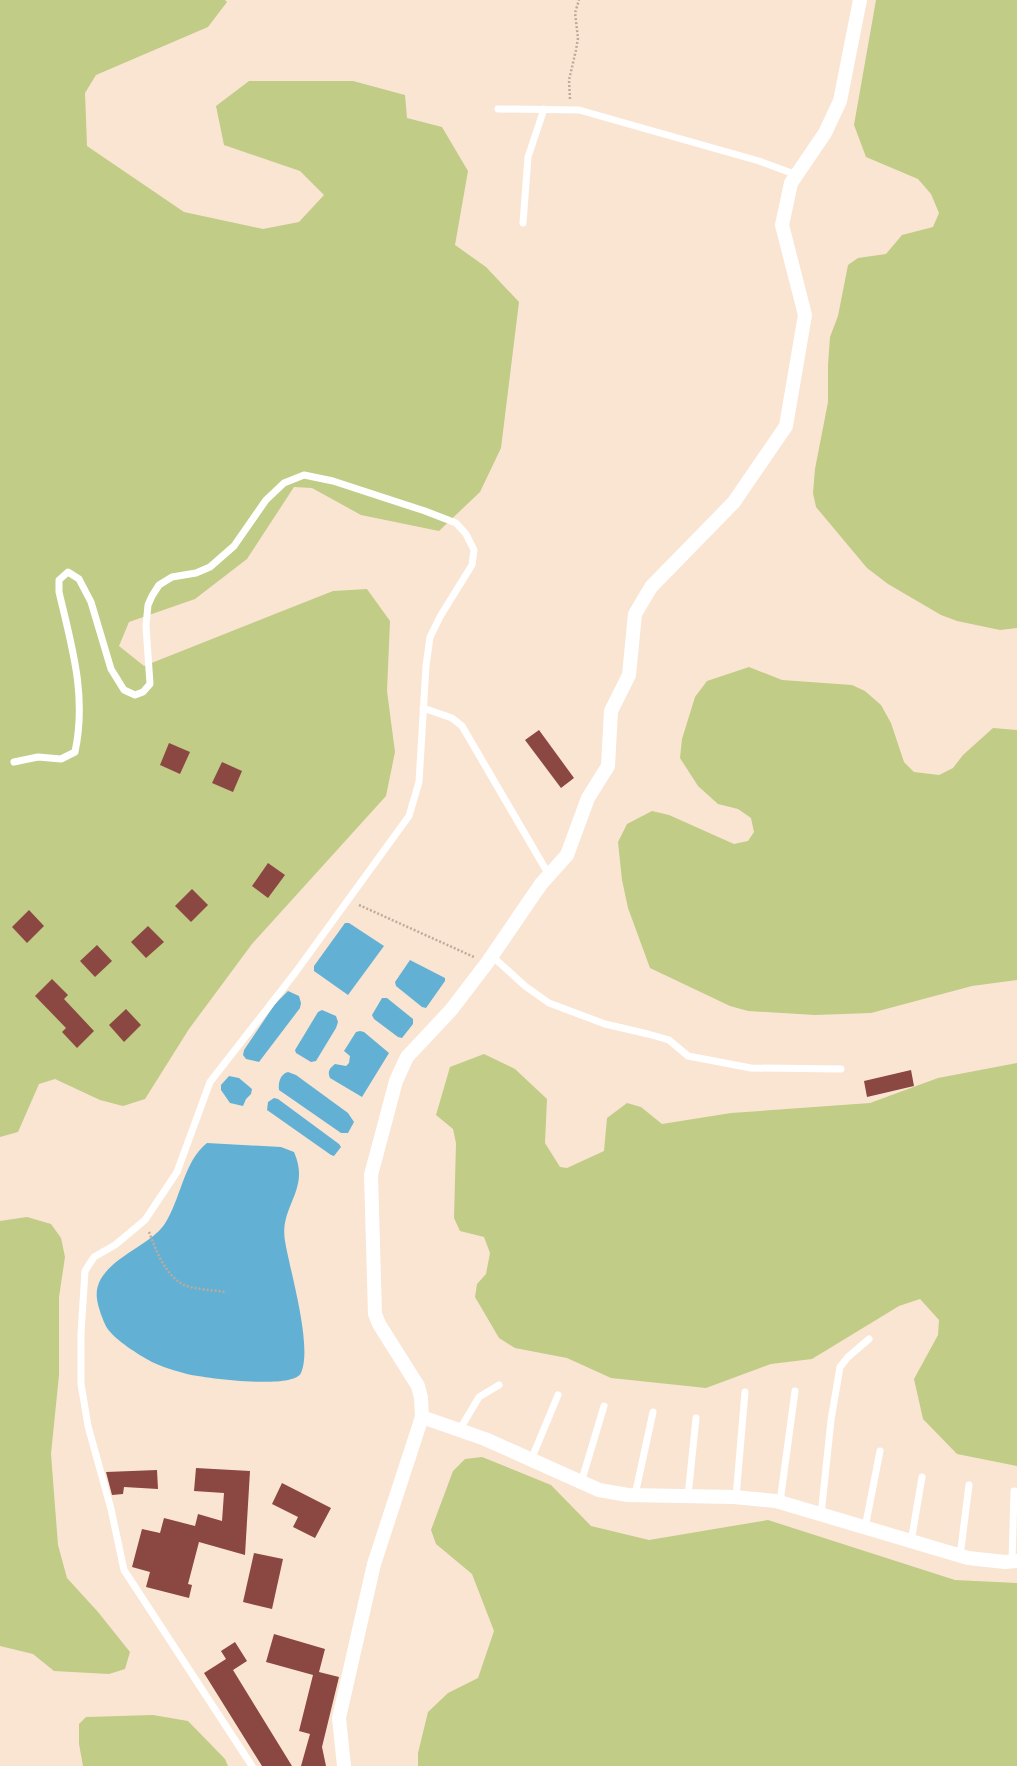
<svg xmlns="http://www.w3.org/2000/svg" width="1017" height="1766" font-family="'Titillium Web',sans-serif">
  <rect width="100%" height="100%" fill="#fae5d3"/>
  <!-- green -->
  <g fill="#c1cc87">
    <path d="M0 0H225L227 2 208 27 96 75 85 93 87 146 184 212 263 229 299 222 324 195 300 171 224 145 216 106 249 81H353L405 95 407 118 442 127 468 171 455 245 486 267 519 302 501 448 480 492 439 531 361 515 312 488 294 487 247 559 195 599 129 622 119 646 144 666 333 591 367 589 390 621 387 691 395 752 386 796 252 944 189 1029 145 1099 123 1106 100 1100 55 1079 39 1084 18 1132 0 1137Z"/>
    <path d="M876 0H1017V628L1000 630 957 621 941 615 888 584 867 568 816 507 813 493 815 469 828 402V365L830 337 838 316 848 265 858 258 886 254 902 235 933 227 939 213 931 194 918 179 866 157 854 125Z"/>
    <path d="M749 667 782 680 852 685 865 691 881 705 891 723 904 762 914 772 939 775 953 768 963 755 993 728 1017 730V980L972 986 871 1013 815 1015 748 1011 730 1006 650 968 628 908 622 880 618 842 627 824 652 811 669 815 734 844 748 841 754 832 751 818 738 809 718 804 698 786 680 758 682 739 695 697 707 681Z"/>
    <path d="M484 1054 515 1069 547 1099 545 1143 560 1167 567 1168 604 1151 607 1118 627 1103 641 1107 662 1124 731 1113 870 1103 938 1078 1017 1063V1466L957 1454 923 1419 914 1379 938 1335 939 1320 920 1299 899 1306 812 1359 771 1364 706 1388 611 1378 567 1358 515 1348 499 1338 475 1297 477 1284 486 1274 490 1253 484 1237 460 1231 454 1218 456 1143 453 1129 436 1115 450 1067Z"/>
    <path d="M27 1217 51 1224 61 1238 65 1257 59 1297V1375L51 1454 58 1545 67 1578 98 1612 130 1652 125 1669 109 1674 54 1671 33 1654 0 1646V1221Z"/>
    <path d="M482 1457 551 1485 591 1526 649 1540 768 1520 955 1580 1017 1583V1766H418V1753L428 1712 448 1693 478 1678 494 1631 472 1574 436 1544 431 1530 453 1471 465 1459Z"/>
    <path d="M153 1715 188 1721 225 1759 228 1766H83L79 1744V1724L86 1717Z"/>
  </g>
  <!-- water -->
  <g fill="#62b1d4">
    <path d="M345 923H349L384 946 348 995 314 971V966Z"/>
    <path d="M410 960 445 978V981L426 1008 422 1007 396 986 395 982Z"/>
    <path d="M288 991 299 996 301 1003 300 1008 259 1062 246 1059 243 1055 244 1050 275 1004Z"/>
    <path d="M382 998H387L413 1019V1024L402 1038 398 1037 374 1019 372 1015Z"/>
    <path d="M322 1010 336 1016 338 1022 336 1028 316 1061 311 1062 296 1053 295 1050 318 1012Z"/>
    <path d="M360 1031 364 1032 389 1053 362 1097 330 1078C327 1071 330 1068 335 1064L346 1066 349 1063 350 1056 344 1051 356 1032Z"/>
    <path d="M288 1072 296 1075 348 1113 354 1122 348 1133H341L279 1090C278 1083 280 1074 288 1072Z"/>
    <path d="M229 1076 239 1078 252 1089 251 1094 246 1099 243 1106 230 1103 221 1090V1085Z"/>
    <path d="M274 1098 278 1099 339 1144 341 1147 334 1156 331 1155 267 1110 268 1102Z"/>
    <path d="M207 1143 281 1147 294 1152C311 1190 279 1206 285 1241 290 1271 313 1347 301 1373 293 1390 204 1378 187 1374 176 1371 162 1367 152 1362 139 1355 115 1340 107 1328 103 1321 98 1307 97 1299 92 1263 147 1249 164 1225 181 1200 183 1162 207 1143Z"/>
  </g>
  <!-- building -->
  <g fill="#8b4742">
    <path d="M539 730 574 778 561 788 525 740Z"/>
    <path d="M169 743 190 752 180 774 160 765Z"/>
    <path d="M222 762 242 771 233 792 212 783Z"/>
    <path d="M268 863 285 875 268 898 252 886Z"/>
    <path d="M192 889 208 905 191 922 175 906Z"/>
    <path d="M29 910 44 926 27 943 12 927Z"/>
    <path d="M148 926 164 942 146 958 131 942Z"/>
    <path d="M97 945 112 961 95 977 80 961Z"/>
    <path d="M52 979 68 995 64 999 94 1031 77 1048 62 1032 66 1028 35 996Z"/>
    <path d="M126 1009 141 1025 124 1042 109 1025Z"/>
    <path d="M911 1070 914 1086 867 1097 864 1081Z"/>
    <path d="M196 1468 250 1471 245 1555 199 1542 188 1584 192 1585 189 1598 146 1587 150 1572 132 1567 142 1529 160 1533 164 1518 195 1526 198 1514 222 1521 224 1493 194 1491Z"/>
    <path d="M157 1470 158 1489 124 1487 123 1494 112 1495 106 1472Z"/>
    <path d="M282 1483 331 1508 315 1538 293 1527 298 1517 272 1504Z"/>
    <path d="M254 1553 283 1559 272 1609 243 1602Z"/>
    <path d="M274 1634 325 1649 319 1672 339 1677 322 1747 326 1766H301L310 1734 299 1731 313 1675 266 1662Z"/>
    <path d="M235 1642 247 1661 233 1670 292 1766H262L204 1673 226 1659 221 1651Z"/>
  </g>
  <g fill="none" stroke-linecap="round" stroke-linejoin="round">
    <!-- path -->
    <g stroke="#bcab9c" stroke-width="2.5" stroke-dasharray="2 2" stroke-linecap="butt">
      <path d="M570 99 569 80 576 50 578 38 575 13 579 0"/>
      <path d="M359 905 474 957"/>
      <path d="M149 1232C156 1250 164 1273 182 1284 190 1289 214 1290 225 1292"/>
    </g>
    <!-- lane -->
    <g stroke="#fff" stroke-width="7">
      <path d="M498 109 579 110 759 161 797 175"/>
      <path d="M523 223 528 157 544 109"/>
      <path d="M423 708 452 718 462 726 549 875"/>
      <path d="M14 762 38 757 61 759 75 752C87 696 72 647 59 592V580L68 572 79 579 91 602 111 669 124 690 135 695 143 692 150 684 146 626 148 605 152 596 159 585 172 577 196 573 210 567 234 546 266 500 284 483 304 475 333 481 425 511 456 523 466 534 474 550 472 565 441 615 430 637 426 666 419 782 409 816 295 973 210 1082 177 1172 145 1220 115 1245 94 1257 85 1271 81 1333V1384L88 1426 111 1509 124 1570 252 1766"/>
      <path d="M492 956 525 986 549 1003 605 1024 648 1034 669 1040 688 1056 751 1068 841 1069"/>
      <path d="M460 1429 479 1397 499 1385"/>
      <path d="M531 1460 558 1395"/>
      <path d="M581 1483 604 1406"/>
      <path d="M635 1495 653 1412"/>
      <path d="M688 1496 696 1418"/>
      <path d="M736 1497 745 1392"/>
      <path d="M780 1502 795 1391"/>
      <path d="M821 1515 831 1420 840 1367 848 1357 869 1339"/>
      <path d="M865 1528 880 1451"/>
      <path d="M911 1542 922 1477"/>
      <path d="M960 1556 969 1485"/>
      <path d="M1012 1562 1014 1491"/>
    </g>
    <!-- street -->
    <g stroke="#fff" stroke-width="14">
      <path d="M422 1417 485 1439 599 1490 628 1495 734 1497 776 1501 968 1558 1005 1562 1017 1561"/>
      <path d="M344 1766 339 1718 374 1564 422 1417 421 1398 418 1386 379 1324 375 1314 371 1175 396 1081 407 1057 451 1010 487 963 541 884 567 855 588 798 608 766 611 711 629 675 635 614 651 587 734 502 786 426 805 315 782 225 791 183 825 133 840 101 860 0"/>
    </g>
  </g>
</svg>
